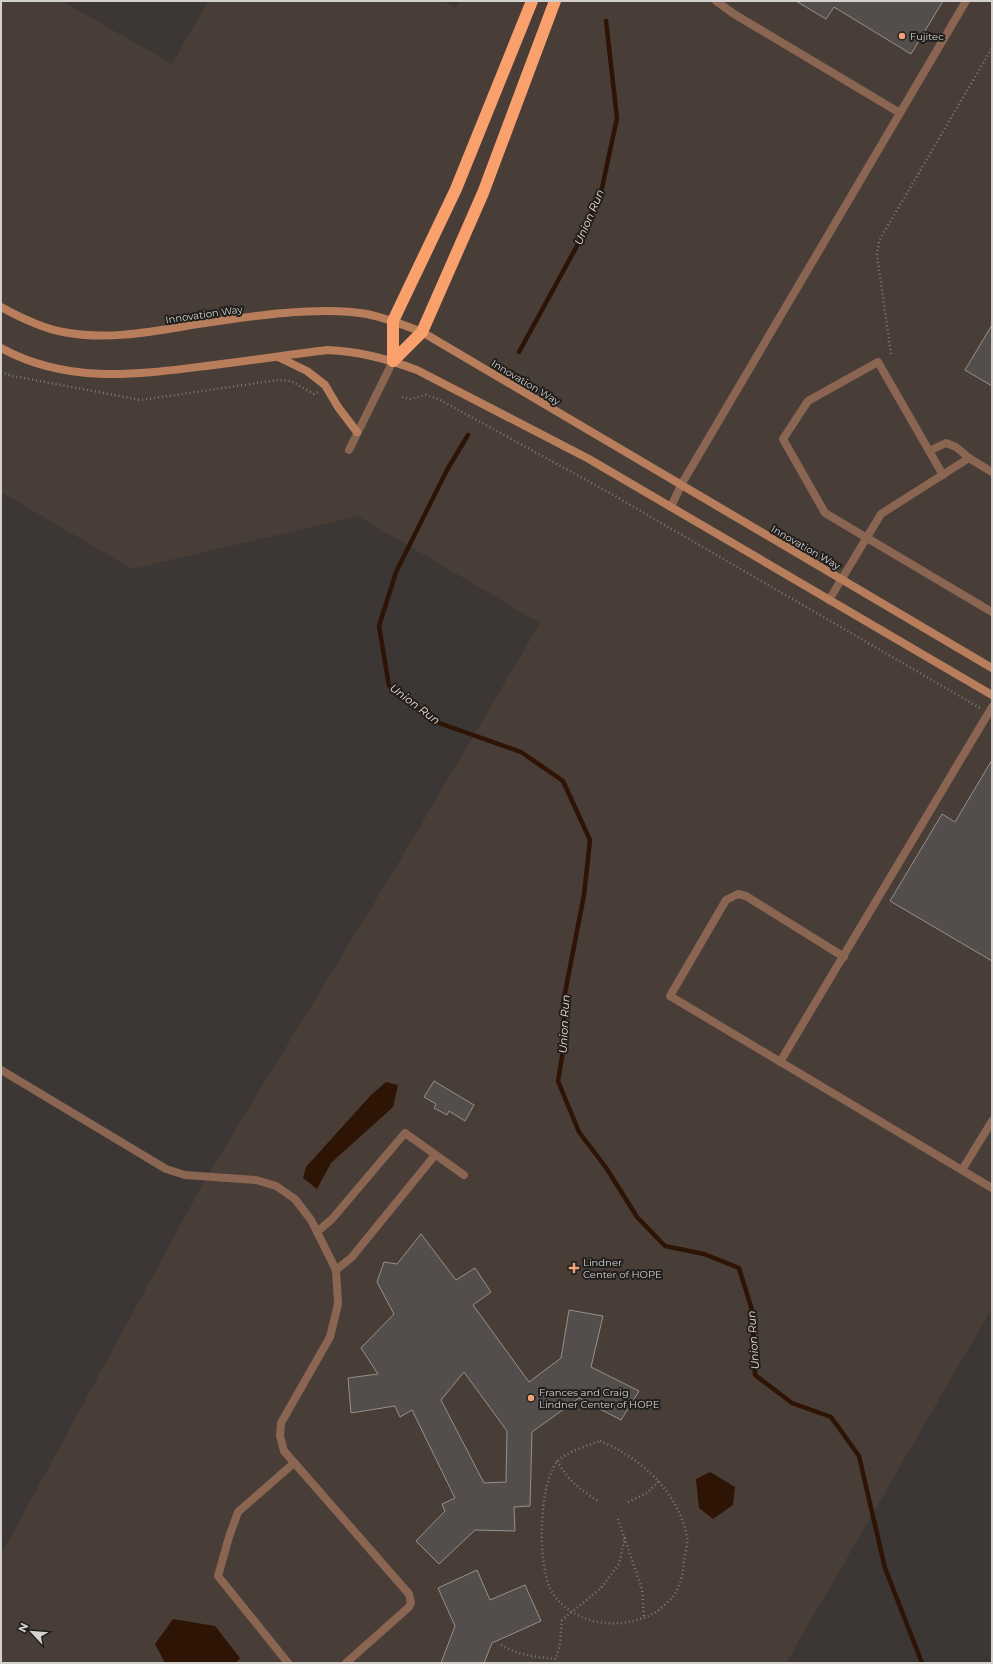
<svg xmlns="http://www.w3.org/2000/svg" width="993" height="1664" font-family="Montserrat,sans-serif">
  <rect width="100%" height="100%" fill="#3c3734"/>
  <!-- built -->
  <path fill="#493d37" d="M1 1H62L172 64 208 1H444L456 8 460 1H992V1308L786 1663H1V1555L206 1178 393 872 540 623 358 516 132 569 1 492Z"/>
  <!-- water -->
  <g fill="#2e1404">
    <path d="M386 1082 398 1085 393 1107 331 1163 317 1189 303 1178 306 1167 371 1095Z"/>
    <path d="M710 1472 735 1487 733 1505 713 1519 699 1508 696 1479Z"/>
    <path d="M173 1619 215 1626 240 1658 236 1663H165L155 1644Z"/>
  </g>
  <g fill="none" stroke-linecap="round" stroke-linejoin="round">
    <!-- stream -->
    <g stroke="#2e1404" stroke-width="4.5">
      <path d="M519 352 578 244 602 188 617 118 606 21"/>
      <path d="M468 435 447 470 396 572 379 626 389 686 436 722 521 752 563 781 590 840 584 895 563 1003 565 1038 558 1081 579 1132 607 1169 637 1217 665 1246 704 1254 739 1268 752 1310 755 1375 792 1403 831 1417 859 1456 885 1568 922 1663"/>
    </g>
  </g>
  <!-- building -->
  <g fill="#534e4b" stroke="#96908c" fill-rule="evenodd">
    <path d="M796 1H943L911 54 834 7 826 19Z"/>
    <path d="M992 325V386L965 370Z"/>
    <path d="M992 760V961L890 901 942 814 955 822Z"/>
    <path d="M434 1081 474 1105 465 1121 449 1111 447 1115 434 1108 436 1104 424 1097Z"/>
    <path d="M421 1234 456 1280 475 1268 491 1292 473 1305 529 1382 561 1358 569 1310 603 1316 591 1367 639 1391 621 1420 579 1398 532 1432 530 1506 514 1507 515 1531 475 1530 439 1564 416 1541 445 1511 442 1504 455 1498 412 1410 400 1417 395 1406 351 1413 348 1378 378 1374 361 1348 394 1314 377 1282 384 1262 397 1264ZM464 1372 507 1431 506 1482 484 1483 441 1400Z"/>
    <path d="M477 1570 490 1600 525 1585 541 1621 492 1643 484 1663H441L455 1626 438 1588Z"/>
  </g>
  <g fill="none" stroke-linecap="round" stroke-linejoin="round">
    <!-- path -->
    <g stroke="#7e7a78" stroke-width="2.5" stroke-dasharray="1 3" stroke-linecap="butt">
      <path d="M891 354 877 255 879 241 992 48"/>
      <path d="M1 372 13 376 141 400 278 380 291 381 314 394 318 392"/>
      <path d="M402 397 410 399 426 395 440 400 608 492 980 708"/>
      <path d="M600 1441C641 1458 678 1491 687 1537 688 1544 685 1554 684 1561 683 1574 680 1590 670 1600 665 1604 661 1609 656 1612 624 1631 576 1627 553 1594 537 1570 538 1485 557 1462 564 1453 588 1445 600 1441Z"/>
      <path d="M557 1461C569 1481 579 1489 598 1501"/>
      <path d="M628 1502 647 1493 659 1481"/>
      <path d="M618 1519 642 1589 644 1617"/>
      <path d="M501 1645C518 1655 536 1657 556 1659L560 1643 562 1620 601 1588 619 1564 625 1537"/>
    </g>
    <!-- service -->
    <g stroke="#8a6551" stroke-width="8">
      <path d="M716 1 734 14 900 113"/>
      <path d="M929 451 946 443 956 447 969 458 992 472"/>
      <path d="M943 475 878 362 808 401 783 439 825 513 992 612"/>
      <path d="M671 507 681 485 966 1"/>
      <path d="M829 600 881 514 969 458"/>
      <path d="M844 957 746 896 738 894 726 900 670 996 992 1188"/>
      <path d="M780 1062 992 707"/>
      <path d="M1 1070 166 1169 185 1175 256 1180 276 1186 295 1199 311 1220 336 1270 338 1304 330 1337 281 1423 280 1436 284 1451 409 1594 411 1603 409 1607 346 1663"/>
      <path d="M962 1170 992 1121"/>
      <path d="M317 1232 332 1219 405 1133 464 1175"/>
      <path d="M336 1270 352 1257 435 1155"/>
      <path d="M288 1663 218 1576 229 1537 238 1512 294 1463"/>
    </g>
    <!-- minor -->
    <path stroke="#8a6551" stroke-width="8" d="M349 450 393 361"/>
    <!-- secondary -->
    <g stroke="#b87e5c" stroke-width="8">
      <path d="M1 307C21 318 41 328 63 332 104 340 145 333 186 326 239 318 315 305 367 314 386 318 404 325 422 332L992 668"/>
      <path d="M1 348C67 384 134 375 206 366 247 361 287 355 327 350 359 351 387 359 417 370L589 459 992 695"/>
      <path d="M278 357 307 371 325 385 338 407 357 432"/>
    </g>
    <!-- motorway -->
    <g stroke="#faa06c" stroke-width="12">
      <path d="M393 361 422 332 483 193 555 1"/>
      <path d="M393 361V321L456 189 532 1"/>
    </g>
  </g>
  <!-- markers -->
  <g fill="#efa377" stroke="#211f1d" stroke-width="1.5">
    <circle cx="902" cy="36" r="4"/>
    <path d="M572 1262h4v4h4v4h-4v4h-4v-4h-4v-4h4z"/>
    <circle cx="531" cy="1398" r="4"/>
  </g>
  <g text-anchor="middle" stroke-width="4" stroke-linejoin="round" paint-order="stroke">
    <!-- poi labels -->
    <g font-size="10" fill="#d4d1cf" stroke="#211f1d" text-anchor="start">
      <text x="910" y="40">Fujitec</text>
      <text x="583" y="1266">Lindner<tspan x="583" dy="12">Center of HOPE</tspan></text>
      <text x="539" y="1396">Frances and Craig<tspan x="539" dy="12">Lindner Center of HOPE</tspan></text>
    </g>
    <!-- street labels -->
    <g font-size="10" fill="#d4d1cf" stroke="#211f1d">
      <text transform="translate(204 314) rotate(-8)" y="4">Innovation Way</text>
      <text transform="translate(526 382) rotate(31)" y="4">Innovation Way</text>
      <text transform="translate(806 547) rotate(30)" y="4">Innovation Way</text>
    </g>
    <!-- water labels -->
    <g font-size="11" font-style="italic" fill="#f3dbcf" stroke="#211f1d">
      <text transform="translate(589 217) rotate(-67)" y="4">Union Run</text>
      <text transform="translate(415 704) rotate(37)" y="4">Union Run</text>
      <text transform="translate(564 1024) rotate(-87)" y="4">Union Run</text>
      <text transform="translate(753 1340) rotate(-94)" y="4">Union Run</text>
    </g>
  </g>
  <!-- border -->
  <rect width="993" height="1664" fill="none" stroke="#d4d1cf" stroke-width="4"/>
  <!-- north arrow -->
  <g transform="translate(32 1632) rotate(296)" stroke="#211f1d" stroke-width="3" paint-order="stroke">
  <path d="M0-3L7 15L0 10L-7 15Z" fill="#d4d1cf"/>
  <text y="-6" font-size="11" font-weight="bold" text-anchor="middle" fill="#d4d1cf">N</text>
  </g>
</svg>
